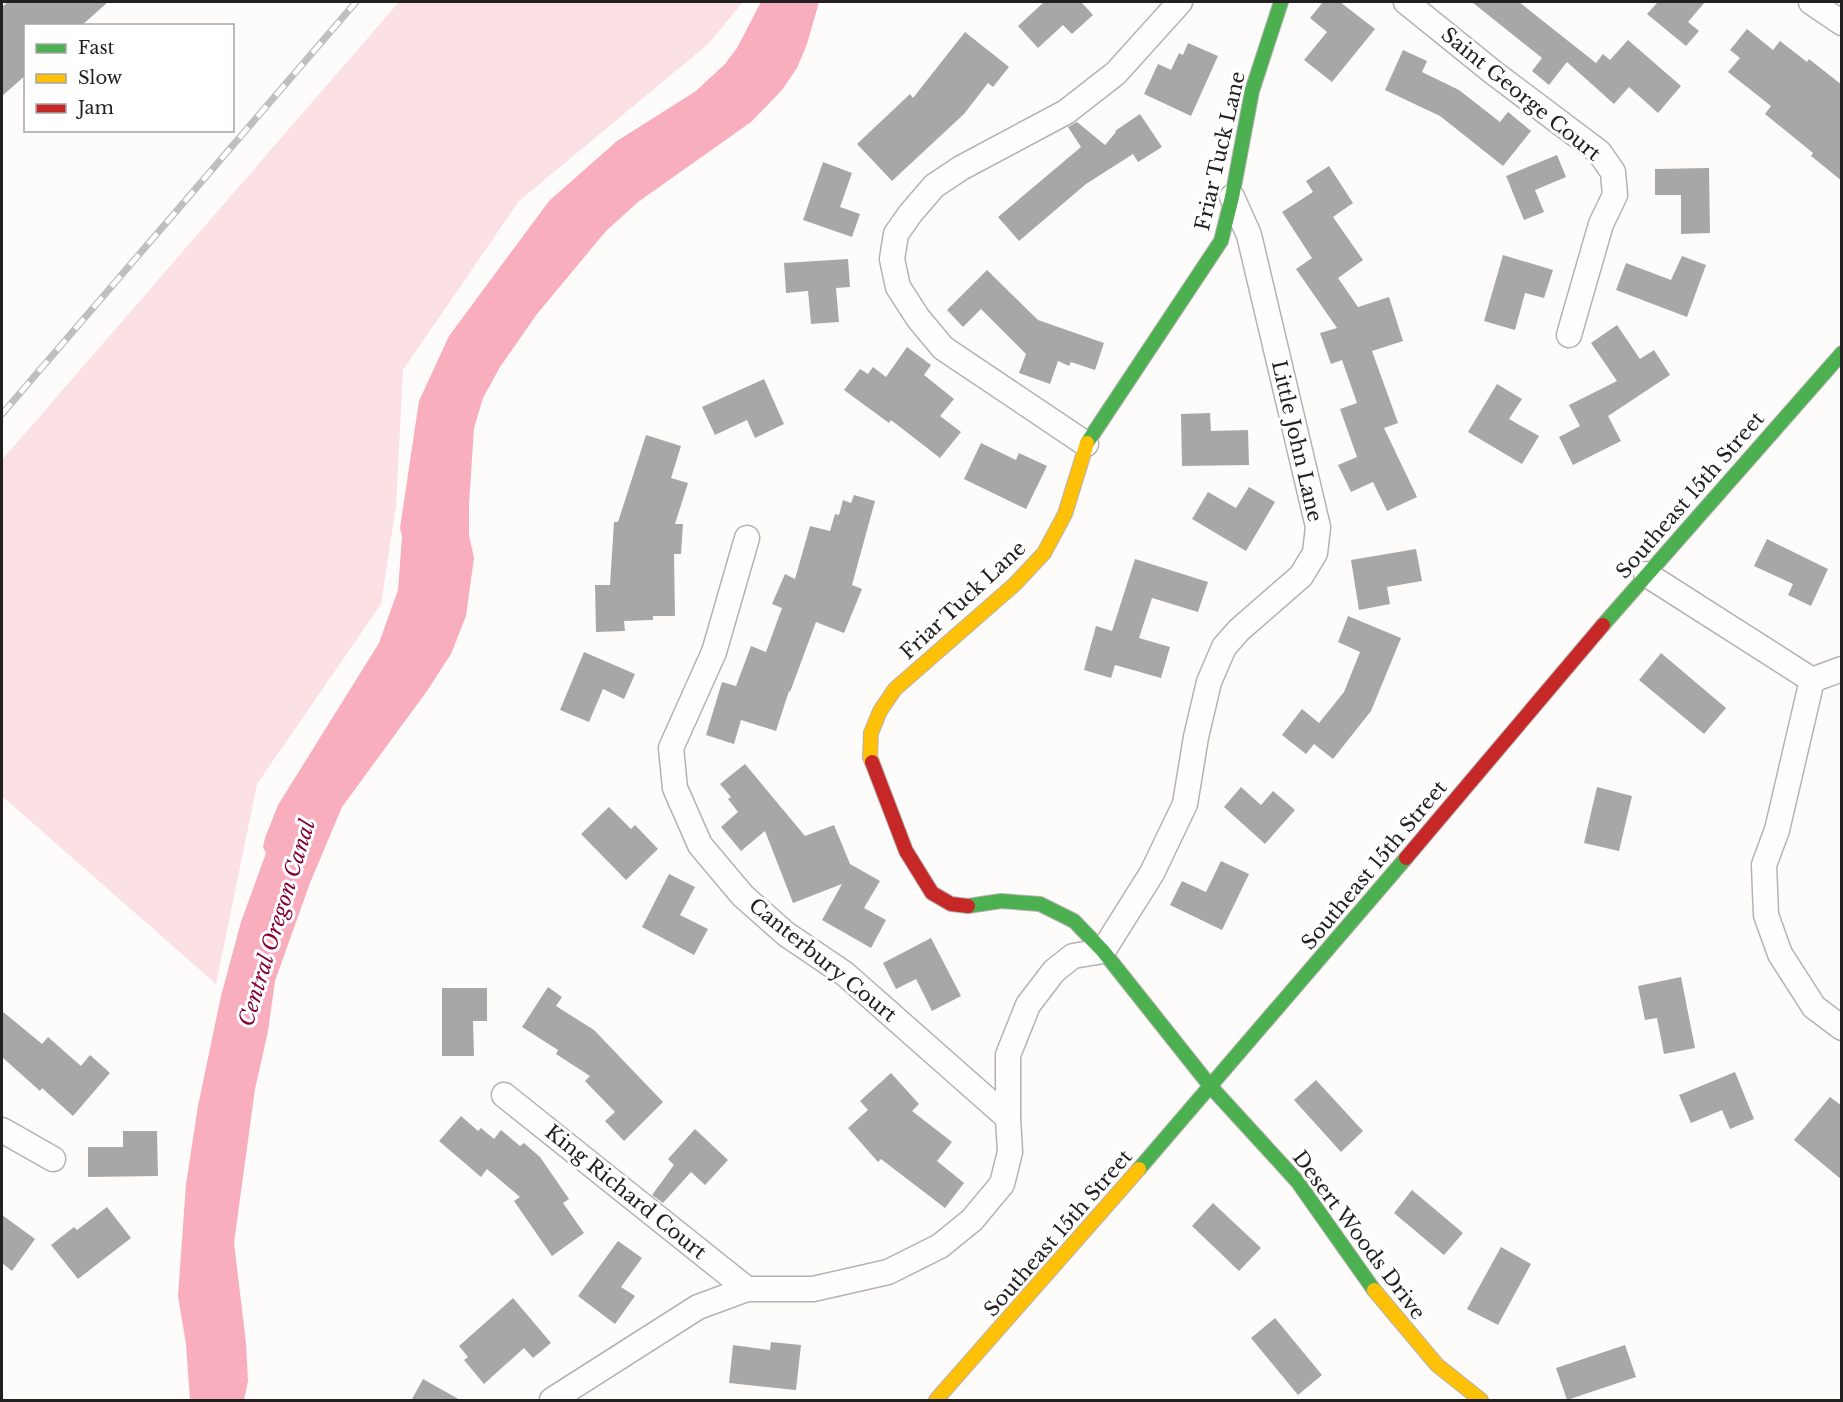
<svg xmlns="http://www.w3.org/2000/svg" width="1843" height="1402" font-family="'Libre Baskerville',serif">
  <rect width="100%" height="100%" fill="#fefbfb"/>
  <!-- green -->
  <path fill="#fbe0e4" d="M399 2H743L708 44 519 201 403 370 396 506 381 604 257 784 216 984 2 796V460Z"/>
  <!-- water -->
  <path fill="#f9aebe" d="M761 2H819L807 44 797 68 782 90 751 122 638 202 606 231 537 314 500 367 483 398 474 428 469 504V535L474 558 466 616 451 654 427 691 342 807 310 883 275 981 268 1031 255 1089 234 1243 246 1343 248 1381 244 1400H190L186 1344 178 1296 186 1184 198 1106 221 996 241 922 266 853 263 847 265 838 278 805 379 643 398 590 402 537 400 528 419 401 449 336 549 201 617 141 696 91 725 64 737 48Z"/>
  <!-- building -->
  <g fill="#a8a7a7">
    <path d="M8 2H108L81 26H26V75L2 96V7Z"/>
    <path d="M1044 2H1081L1093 15 1072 34 1063 25 1038 48 1018 26Z"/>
    <path d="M1323 2H1340L1375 29 1332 82 1304 60 1327 32 1310 18Z"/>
    <path d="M1472 2H1519L1596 63 1603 54 1610 60 1628 40 1681 86 1658 113 1629 87 1614 104 1567 62 1549 85 1532 71 1542 58Z"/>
    <path d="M1658 2H1705L1688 22 1699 31 1686 46 1647 14Z"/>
    <path d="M1747 29 1773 50 1780 41 1807 62 1809 59 1842 85V181L1811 156 1813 153 1765 114 1771 106 1728 72 1740 58 1730 50Z"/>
    <path d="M965 32 1009 67 993 87 988 83 964 114 892 181 857 144 910 94 913 98Z"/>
    <path d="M1188 43 1218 56 1191 116 1144 94 1158 64 1171 70 1179 53 1183 55Z"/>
    <path d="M1403 50 1427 61 1422 72 1459 90 1500 122 1508 112 1531 131 1503 166 1440 116 1385 90Z"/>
    <path d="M1140 114 1162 147 1138 162 1133 154 1086 184 1019 241 998 217 1081 147 1068 127 1077 122 1105 145 1116 132 1115 131Z"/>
    <path d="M1557 155 1566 177 1535 190 1544 212 1524 220 1506 176Z"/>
    <path d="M823 162 852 173 840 207 860 214 852 237 803 220Z"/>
    <path d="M1329 166 1353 203 1333 217 1363 260 1338 278 1358 307 1389 297 1403 341 1372 351 1398 423 1384 428 1417 497 1387 511 1373 482 1351 492 1338 465 1357 457 1340 409 1357 403 1342 360 1331 364 1320 333 1337 328 1296 269 1312 258 1282 212 1313 192 1306 181Z"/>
    <path d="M1709 168 1710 233 1681 234V195H1655V169Z"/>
    <path d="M1503 255 1553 270 1544 298 1525 293 1515 330 1484 321Z"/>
    <path d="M1682 256 1706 265 1687 317 1616 290 1626 263 1671 280Z"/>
    <path d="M848 259 850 287 836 288 839 322 811 324 808 291 786 293 784 263Z"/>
    <path d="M987 270 1038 320 1104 343 1095 370 1071 362 1069 366 1058 361 1050 384 1019 373 1026 354 981 309 963 327 947 310Z"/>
    <path d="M1617 325 1640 359 1654 350 1670 375 1608 416 1621 441 1573 465 1559 437 1580 426 1569 405 1617 381 1591 343Z"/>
    <path d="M907 347 931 365 924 375 954 399 940 416 961 432 940 458 891 420 889 423 844 390 860 369 868 374 873 367 886 377Z"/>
    <path d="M764 379 784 424 755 438 747 420 715 435 702 407Z"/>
    <path d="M1497 384 1522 399 1509 419 1539 436 1522 464 1468 432Z"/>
    <path d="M1210 413 1211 431 1248 430 1249 465 1182 466 1181 414Z"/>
    <path d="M646 435 681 446 671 478 688 483 675 524H683L681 554H674L675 616H653V620L624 621 625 631 596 632 595 585H610L614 522H618Z"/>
    <path d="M981 443 1016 460 1019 453 1047 466 1026 509 964 479Z"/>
    <path d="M1249 487 1275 502 1246 551 1192 519 1208 492 1236 508Z"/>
    <path d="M854 495 875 501 852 585 862 589 844 633 816 622 790 692 789 691 776 731 741 720 734 744 706 735 722 682 736 686 751 646 766 652 782 608 772 604 785 574 795 579 810 526 830 531 835 514 839 515 843 500 851 503Z"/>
    <path d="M1767 539 1828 569 1811 606 1788 595 1793 584 1754 566Z"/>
    <path d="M1416 549 1422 581 1387 587 1390 604 1359 610 1351 560Z"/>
    <path d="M1135 559 1208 582 1198 612 1152 598 1139 638 1170 647 1161 678 1115 665 1111 678 1084 670 1096 626 1112 631Z"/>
    <path d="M1348 616 1401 638 1371 711 1333 759 1314 744 1306 754 1282 735 1302 709 1319 723 1344 692 1360 652 1338 642Z"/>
    <path d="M584 652 635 674 624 699 603 689 589 722 560 710Z"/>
    <path d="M1661 653 1726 708 1704 734 1639 680Z"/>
    <path d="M745 764 805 836 834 825 850 864 880 881 864 908 886 920 871 948 822 920 842 884 793 903 765 831 741 851 721 827 738 812 728 799 731 797 720 784Z"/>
    <path d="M1241 787 1261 805 1273 791 1295 810 1265 844 1224 807Z"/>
    <path d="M1597 787 1632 796 1619 851 1584 843Z"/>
    <path d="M609 807 631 829 635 825 658 849 626 880 581 834Z"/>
    <path d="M1221 861 1249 874 1222 930 1170 905 1182 881 1206 892Z"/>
    <path d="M669 874 695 887 680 915 708 929 694 955 642 927Z"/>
    <path d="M931 938 961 996 932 1011 916 979 896 989 883 963Z"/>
    <path d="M1681 977 1695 1048 1664 1054 1657 1018 1645 1020 1638 986Z"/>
    <path d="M548 987 562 997 556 1006 594 1030 663 1102 624 1141 605 1121 615 1112 585 1081 590 1076 556 1054 558 1050 522 1027Z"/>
    <path d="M442 988H487V1021H473L474 1056H442Z"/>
    <path d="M2 1011 42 1044 48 1037 81 1066 90 1055 110 1073 73 1116 42 1088 40 1091 2 1057Z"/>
    <path d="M1735 1072 1754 1119 1730 1129 1722 1110 1691 1123 1679 1095Z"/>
    <path d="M891 1073 919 1104 912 1111 952 1142 937 1161 964 1183 945 1208 881 1159 878 1162 848 1128 868 1110 860 1101Z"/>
    <path d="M1316 1080 1363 1131 1341 1152 1294 1100Z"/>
    <path d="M1830 1097 1842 1106V1180L1794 1140Z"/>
    <path d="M461 1116 478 1131 481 1128 494 1139 501 1130 520 1146 524 1143 540 1157 569 1199 563 1203 584 1233 552 1256 514 1201 520 1197 487 1169 481 1177 439 1141Z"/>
    <path d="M695 1129 728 1160 705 1185 691 1172 663 1203 652 1195 674 1165 668 1159Z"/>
    <path d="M123 1131H157L158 1176 88 1177V1147H123Z"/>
    <path d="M1412 1190 1463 1233 1444 1255 1394 1213Z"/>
    <path d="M1213 1203 1261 1248 1239 1271 1192 1226Z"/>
    <path d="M107 1207 131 1238 78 1279 51 1245 74 1227 77 1230Z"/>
    <path d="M2 1215 35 1239 12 1271 2 1263Z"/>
    <path d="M618 1241 642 1258 621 1287 635 1296 615 1324 578 1296Z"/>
    <path d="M1501 1247 1531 1264 1498 1325 1467 1309Z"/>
    <path d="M513 1298 551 1343 533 1358 524 1348 484 1384 464 1360 468 1357 459 1346Z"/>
    <path d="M1275 1318 1322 1375 1298 1395 1251 1338Z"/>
    <path d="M771 1342 801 1345 796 1390 729 1383 733 1345 770 1350Z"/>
    <path d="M1625 1345 1636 1377 1567 1400 1556 1368Z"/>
    <path d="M423 1379 462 1401H411Z"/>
  </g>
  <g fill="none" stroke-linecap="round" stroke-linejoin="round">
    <!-- street casing -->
    <g stroke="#b5b2b3" stroke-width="27">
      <g id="street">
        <path d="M1406 2 1494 73 1599 152 1613 172 1615 195 1601 224 1569 335"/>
        <path d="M1811 2 1842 23"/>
        <path d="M1086 444 943 348 918 318 898 287 892 259 896 234 910 214 934 186 961 168 1066 112 1116 73 1180 2"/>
        <path d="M747 538 714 652 671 748 675 788 700 845 743 896 786 934 845 974 1008 1118"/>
        <path d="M1646 574 1812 680"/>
        <path d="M1812 680 1777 830 1764 865 1766 915 1780 954 1814 1007 1842 1028"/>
        <path d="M1812 680 1842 669"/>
        <path d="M504 1095 747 1289"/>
        <path d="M2 1130 53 1159"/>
        <path d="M552 1400 698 1307 747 1289H813L888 1272 940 1246 972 1220 1002 1184 1010 1152 1008 1118V1055L1028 1005 1054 971 1073 956 1103 951 1152 873 1185 804 1196 737 1209 682 1224 647 1239 630 1301 576 1315 553 1318 527 1249 235 1232 197"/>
      </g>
    </g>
    <!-- fast casing -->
    <g stroke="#b5b2b3" stroke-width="16">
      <g id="fast">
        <path d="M1087 443 1221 241 1232 197 1252 91 1281 2"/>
        <path d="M1603 625 1842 353"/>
        <path d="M968 906 1001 901 1040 904 1074 921 1103 951 1211 1087 1297 1181 1374 1290"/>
        <path d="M1139 1169 1406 858"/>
      </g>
    </g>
    <!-- slow casing -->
    <g stroke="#b5b2b3" stroke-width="16">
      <g id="slow">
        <path d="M872 762 870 757 871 733 880 711 895 689 1015 584 1044 553 1065 514 1087 443"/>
        <path d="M1374 1290 1437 1365 1481 1400"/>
        <path d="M936 1400 1139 1169"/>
      </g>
    </g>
    <!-- jam casing -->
    <g stroke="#b5b2b3" stroke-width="16">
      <g id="jam">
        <path d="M872 762 906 851 932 893 951 904 968 906"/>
        <path d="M1406 858 1603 625"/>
      </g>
    </g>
    <!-- street -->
    <use href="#street" stroke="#fffefe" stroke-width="24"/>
    <!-- fast -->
    <use href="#fast" stroke="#4caf50" stroke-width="14"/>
    <!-- slow -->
    <use href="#slow" stroke="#ffc107" stroke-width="14"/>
    <!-- jam -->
    <use href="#jam" stroke="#c62828" stroke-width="14"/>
    <!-- rail casing -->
    <g stroke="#c0bfbf" stroke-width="7">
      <path id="rail" d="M2 414 356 2"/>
    </g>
    <!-- rail -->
    <use href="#rail" stroke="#fff" stroke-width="4.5" stroke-dasharray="14" stroke-linecap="butt"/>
  </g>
  <g text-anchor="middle" stroke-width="6" stroke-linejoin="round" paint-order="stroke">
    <!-- street labels -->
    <g font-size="20" fill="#222021" stroke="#fff">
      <text transform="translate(1521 94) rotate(39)" y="7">Saint George Court</text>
      <text transform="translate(1220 151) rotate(-77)" y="7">Friar Tuck Lane</text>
      <text transform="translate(1297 441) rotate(77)" y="7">Little John Lane</text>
      <text transform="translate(1690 495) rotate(-49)" y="7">Southeast 15th Street</text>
      <text transform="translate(963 600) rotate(-43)" y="7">Friar Tuck Lane</text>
      <text transform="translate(1374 865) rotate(-50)" y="7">Southeast 15th Street</text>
      <text transform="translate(823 960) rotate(39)" y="7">Canterbury Court</text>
      <text transform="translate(626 1192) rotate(39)" y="7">King Richard Court</text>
      <text transform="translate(1058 1233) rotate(-49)" y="7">Southeast 15th Street</text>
      <text transform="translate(1359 1235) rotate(53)" y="7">Desert Woods Drive</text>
    </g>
    <!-- water labels -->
    <g font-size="21" font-style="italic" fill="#850037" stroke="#fff">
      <text transform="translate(277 923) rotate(-73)" y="7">Central Oregon Canal</text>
    </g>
  </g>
  <!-- border -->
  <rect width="1843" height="1402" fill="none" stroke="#222021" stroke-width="6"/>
  <!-- legend -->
  <rect x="24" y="24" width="210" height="108" fill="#ffffff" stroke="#a7a6a6" stroke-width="1.5"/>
  <rect x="36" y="44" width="30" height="9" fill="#4caf50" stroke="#a7a6a6" stroke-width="1.5"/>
  <text x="78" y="54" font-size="18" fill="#222021">Fast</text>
  <rect x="36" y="74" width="30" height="9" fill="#ffc107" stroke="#a7a6a6" stroke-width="1.5"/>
  <text x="78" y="84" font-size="18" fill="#222021">Slow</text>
  <rect x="36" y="104" width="30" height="9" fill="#c62828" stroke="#a7a6a6" stroke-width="1.5"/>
  <text x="78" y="114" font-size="18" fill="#222021">Jam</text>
</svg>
